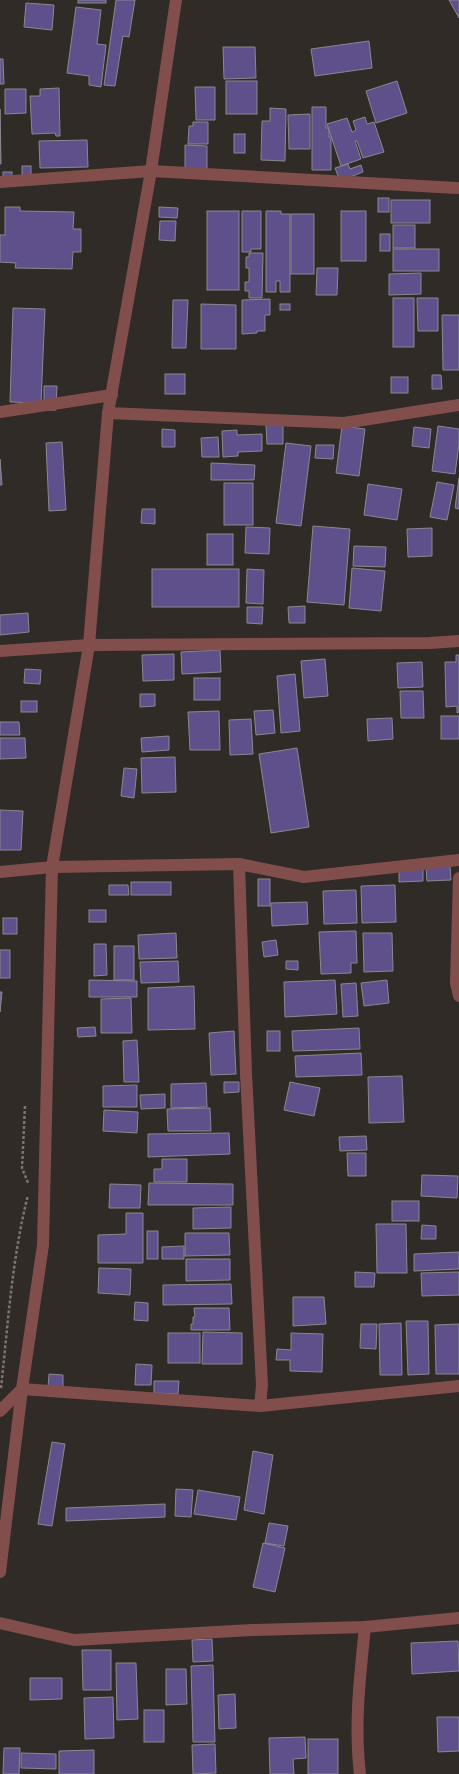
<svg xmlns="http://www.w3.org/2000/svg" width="459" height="1774" font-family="'Fira Sans Condensed',sans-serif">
  <rect width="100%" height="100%" fill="#302b26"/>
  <!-- building -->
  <g fill="#5f508c" stroke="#89888f">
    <rect x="78" y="0" width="28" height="3"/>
    <path d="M116 0H135L129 37 123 36 115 86 104 85Z"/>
    <path d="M449 0H459V18Z"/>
    <path d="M26 3 54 5 52 30 24 27Z"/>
    <path d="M76 7 101 10 97 44 106 45 101 87 89 85V76L67 73Z"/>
    <path d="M369 41 372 68 315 76 311 49Z"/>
    <path d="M223 47H255L256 78 224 79Z"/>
    <path d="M0 59H3L4 84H0Z"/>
    <rect x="226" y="81" width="31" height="33"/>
    <path d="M397 81 407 113 376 123 366 91Z"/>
    <path d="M195 87H215V120H196Z"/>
    <path d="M59 88 60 136H56L55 133 32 134 30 96H40V89Z"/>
    <path d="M5 89H26V113L5 114Z"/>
    <path d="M312 107H326V128H329V137H331V170H312Z"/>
    <path d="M270 108 286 109 285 161 261 160 262 121H270Z"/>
    <path d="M0 109 1 164H0Z"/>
    <path d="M310 114V149H289L288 115Z"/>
    <path d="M365 117 367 124 374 122 384 152 363 158 357 141H355L361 159 341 166 327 124 347 118 352 132 356 130 353 121Z"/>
    <path d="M193 122H208V144H188L189 126H193Z"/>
    <rect x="234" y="134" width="11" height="19"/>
    <path d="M87 140 88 167 40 168 39 141Z"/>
    <path d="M185 145 207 146V169L185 168Z"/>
    <path d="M348 164 350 169 361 165 363 172 340 181 335 168Z"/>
    <rect x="22" y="166" width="9" height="16"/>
    <rect x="3" y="172" width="9" height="10"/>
    <rect x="378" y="198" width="11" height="14"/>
    <rect x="391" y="200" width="39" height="23"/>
    <path d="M5 207H20V211L74 212 73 229H81V252H73L72 269 15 268 16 263 0 262V235H5Z"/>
    <path d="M159 207 178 208 177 218 159 217Z"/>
    <rect x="207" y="211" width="32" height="79"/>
    <path d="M242 211H261V249H251V252H242Z"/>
    <path d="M266 211H281V214H290V292H280V281H276V292H266Z"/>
    <rect x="341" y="211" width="25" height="50"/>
    <rect x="291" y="214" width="23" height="60"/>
    <path d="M160 221H176L175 241 159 240Z"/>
    <rect x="393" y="225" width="22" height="23"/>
    <rect x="380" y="234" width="10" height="17"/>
    <rect x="393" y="249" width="46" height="22"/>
    <path d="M249 253H263L262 298H249V291H245V282H249V268H246V257H249Z"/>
    <path d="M317 268H338L337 295H316Z"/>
    <path d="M421 273V294L389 295V274Z"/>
    <rect x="393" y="298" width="21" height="49"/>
    <path d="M417 298H438V331H418Z"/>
    <path d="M270 299V315H265V331H257V333L242 334V300Z"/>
    <path d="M173 300H188L186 348H172Z"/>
    <path d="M201 304 236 305V349H201Z"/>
    <rect x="280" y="304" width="10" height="6"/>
    <path d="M13 308 45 309 41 403 10 402Z"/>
    <path d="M442 315H459V370H443Z"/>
    <rect x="165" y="374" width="20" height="20"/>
    <path d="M432 375H441L442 389H432Z"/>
    <rect x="391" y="377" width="17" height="16"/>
    <path d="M44 386H57L56 410H44Z"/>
    <path d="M266 425H283V444H267Z"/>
    <path d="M342 426 365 429 359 476 336 473Z"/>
    <path d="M438 426 459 429V444L455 474 432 471Z"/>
    <path d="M414 427 431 429 429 448 412 446Z"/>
    <path d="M162 429 175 430V447H162Z"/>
    <path d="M237 430V435L262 434V451L238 452V456L223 457 222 431Z"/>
    <path d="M218 437 219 457H202L201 438Z"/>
    <path d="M62 442 66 510 49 511 46 443Z"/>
    <path d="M286 443 311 446 301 526 276 523Z"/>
    <path d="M316 445H334L333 459 315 458Z"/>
    <path d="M0 459 2 485H0Z"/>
    <path d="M211 463 255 465 254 480H211Z"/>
    <path d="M459 478V509L455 508Z"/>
    <path d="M437 482 454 485 447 520 430 517Z"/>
    <rect x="224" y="483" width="29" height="42"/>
    <path d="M368 484 402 489 397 520 364 515Z"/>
    <path d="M142 509H155V524L141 523Z"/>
    <path d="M313 526 350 529 344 605 307 602Z"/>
    <path d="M246 527 270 528 269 554 245 553Z"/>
    <path d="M432 528V556L408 557 407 529Z"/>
    <rect x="207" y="534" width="26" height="31"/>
    <path d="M354 546 386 547 385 567 353 566Z"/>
    <path d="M352 568 385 571 381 611 349 608Z"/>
    <rect x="152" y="569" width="87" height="38"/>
    <path d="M247 569 264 570 263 604 246 603Z"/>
    <path d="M305 606V623H289L288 607Z"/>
    <path d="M247 607H263L262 624 247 623Z"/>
    <path d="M28 613 29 632 0 635V615Z"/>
    <path d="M220 650 221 672 182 674 181 652Z"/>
    <path d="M174 654V680L143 681 142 655Z"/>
    <path d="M456 655H459V712L457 713V706L446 707 445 662H456Z"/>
    <path d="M325 659 328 696 304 698 301 661Z"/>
    <path d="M422 662 423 687 398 688 397 663Z"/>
    <path d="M25 669 41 670 40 684 24 683Z"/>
    <path d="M295 674 300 731 281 733 277 676Z"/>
    <rect x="194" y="678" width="26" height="22"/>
    <path d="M400 691H423L424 718H401Z"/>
    <path d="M140 694H155V706L140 707Z"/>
    <rect x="21" y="701" width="16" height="11"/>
    <path d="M273 710 275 733 256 735 254 711Z"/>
    <path d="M219 711 220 750H190L188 712Z"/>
    <rect x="441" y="716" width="18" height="23"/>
    <path d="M392 718 393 739 368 741 367 719Z"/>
    <path d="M251 719 253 754 230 755 229 720Z"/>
    <path d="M0 722H19L20 735H0Z"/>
    <path d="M169 736V750L142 752 141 738Z"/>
    <path d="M0 738H25L26 758 0 759Z"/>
    <path d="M297 748 309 827 271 833 259 754Z"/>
    <path d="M175 757 176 792 142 793 141 758Z"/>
    <path d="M124 768 137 769 134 798 121 796Z"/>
    <path d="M0 810 23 811 21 850H0Z"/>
    <path d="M450 866 451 880 427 881 426 868Z"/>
    <path d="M399 869H423V881L399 882Z"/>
    <rect x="258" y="879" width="12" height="27"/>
    <rect x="131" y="882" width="40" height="13"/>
    <path d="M109 885H128L129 895H109Z"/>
    <path d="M395 885 396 922 362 923 361 886Z"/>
    <path d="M356 890 357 923 324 924 323 891Z"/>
    <path d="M307 902 308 924 272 926 271 903Z"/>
    <rect x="89" y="910" width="17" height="12"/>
    <rect x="3" y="918" width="14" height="16"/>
    <path d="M350 931H356L357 963H351V973L321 974 319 932Z"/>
    <path d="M176 933 177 958 139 959 138 935Z"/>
    <path d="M363 933H392L393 971 364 972Z"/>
    <path d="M276 940 278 955 264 957 262 942Z"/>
    <path d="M94 944H106L107 975 94 976Z"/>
    <rect x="114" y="946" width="20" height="34"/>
    <rect x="0" y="950" width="10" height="28"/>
    <path d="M178 961 179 982 141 983 140 962Z"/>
    <path d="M286 961H298V970L286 969Z"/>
    <path d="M89 980 137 981V997H89Z"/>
    <path d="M335 980 337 1014 285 1017 284 982Z"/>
    <path d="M387 980 389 1003 364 1006 361 983Z"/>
    <path d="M356 983 358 1016 343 1017 341 984Z"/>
    <path d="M194 986 195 1029 148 1030V988Z"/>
    <path d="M0 992H2L0 1012Z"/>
    <path d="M131 998 132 1033H101V999Z"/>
    <path d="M95 1027 96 1036 78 1037 77 1028Z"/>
    <path d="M359 1028 360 1049 293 1051 292 1031Z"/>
    <path d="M234 1031 236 1074 211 1075 209 1033Z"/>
    <rect x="267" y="1031" width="13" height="20"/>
    <path d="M137 1040 139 1082H124L123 1041Z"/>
    <path d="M361 1053 362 1075 296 1077 295 1056Z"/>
    <path d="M402 1076 404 1122 369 1123 368 1077Z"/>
    <path d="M224 1082H239V1092L224 1093Z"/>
    <path d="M290 1082 320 1088 314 1116 284 1110Z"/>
    <path d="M206 1083 207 1107 171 1108V1084Z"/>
    <path d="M137 1085V1107H103V1086Z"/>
    <path d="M165 1094V1108L141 1109 140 1095Z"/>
    <path d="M210 1108 211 1131H168L167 1109Z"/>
    <path d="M104 1110 138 1112 137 1133 103 1131Z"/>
    <path d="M229 1133 230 1154 148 1157V1134Z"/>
    <path d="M366 1136 367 1150 340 1151 339 1137Z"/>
    <path d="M347 1153H366V1176H348Z"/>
    <path d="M162 1159H187V1182H154V1169H162Z"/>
    <path d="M422 1175 458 1176 457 1198 421 1196Z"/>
    <path d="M149 1183 233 1184V1205H148Z"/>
    <path d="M110 1184 141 1185 140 1208H109Z"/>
    <rect x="392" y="1201" width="27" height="20"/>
    <path d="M231 1207V1228L193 1229V1208Z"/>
    <path d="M126 1213H143V1263H98V1235L126 1234Z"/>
    <path d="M376 1224H406L407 1273H377Z"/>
    <path d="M422 1225 436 1226V1239H421Z"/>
    <rect x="147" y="1231" width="11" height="28"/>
    <path d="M185 1233H229L230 1255 185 1256Z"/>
    <path d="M184 1246V1259H162V1247Z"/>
    <path d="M459 1252V1269L414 1271V1254Z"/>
    <path d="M186 1259H230V1280L186 1281Z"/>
    <path d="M99 1268 131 1269 130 1295 98 1293Z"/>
    <path d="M355 1272 375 1273 374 1287H355Z"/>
    <path d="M459 1272V1295L422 1296 421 1273Z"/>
    <path d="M231 1284 232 1304 163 1305V1285Z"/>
    <path d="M293 1297H324L326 1324 293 1326Z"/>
    <path d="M135 1302 148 1303V1321L134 1320Z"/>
    <path d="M194 1308H229L230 1330H191V1324H193V1317H195Z"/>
    <path d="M406 1321H428L429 1374 408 1375Z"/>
    <path d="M401 1323 402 1375H380L379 1324Z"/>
    <path d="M361 1324H377L376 1349 360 1348Z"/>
    <path d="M459 1324V1374H436L435 1325Z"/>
    <path d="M203 1332 242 1333V1364H202Z"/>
    <rect x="168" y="1333" width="32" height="30"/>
    <path d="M291 1333 323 1334 322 1372 290 1371V1360H276L277 1349 291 1350Z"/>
    <path d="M136 1364 152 1365 151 1385H135Z"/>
    <path d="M49 1374 63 1375V1389L48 1388Z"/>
    <path d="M154 1381H179L178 1394 154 1393Z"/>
    <path d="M52 1442 65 1444 52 1526 38 1524Z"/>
    <path d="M253 1451 273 1455 264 1514 244 1510Z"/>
    <path d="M176 1489 193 1490 191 1517 175 1516Z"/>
    <path d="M198 1490 240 1497 236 1520 194 1514Z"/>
    <path d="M165 1504V1517L66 1521V1508Z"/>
    <path d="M269 1523 288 1526 284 1546 265 1543Z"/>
    <path d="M263 1543 285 1548 275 1592 253 1587Z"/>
    <path d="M212 1639 213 1661 193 1662 192 1640Z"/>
    <path d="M458 1641 459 1671 412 1674 411 1643Z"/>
    <path d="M82 1650H111V1690H83Z"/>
    <path d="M116 1663H136L138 1719 117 1720Z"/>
    <path d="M213 1665 215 1742H193L191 1666Z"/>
    <path d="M166 1669H186L187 1704 166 1705Z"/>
    <path d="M30 1678H62V1699L30 1700Z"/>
    <path d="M235 1694 236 1728 219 1729 218 1695Z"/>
    <path d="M113 1697 114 1738 85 1739 84 1698Z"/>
    <rect x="144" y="1710" width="20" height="32"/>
    <path d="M437 1717H459V1751L438 1752Z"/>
    <path d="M305 1737 306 1758 293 1759 294 1774H270L269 1738Z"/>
    <rect x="308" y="1739" width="30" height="35"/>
    <path d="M215 1744 216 1773 193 1774 192 1745Z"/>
    <path d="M4 1748H20L19 1774H3Z"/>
    <path d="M94 1750V1774H59V1751Z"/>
    <path d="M21 1753 56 1754V1769L21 1768Z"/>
  </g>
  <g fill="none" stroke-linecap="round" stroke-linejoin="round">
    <!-- path -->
    <g stroke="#7a7571" stroke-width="2.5" stroke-dasharray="3 2" stroke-linecap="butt">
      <path d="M25 1106 22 1168 28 1183"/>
      <path d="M1 1388C8 1324 12 1258 28 1195"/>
    </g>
    <!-- minor -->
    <g stroke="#824e4c" stroke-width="12">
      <path d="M0 182 151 171 457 188"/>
      <path d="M0 412 112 395"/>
      <path d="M108 413 344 423 459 405"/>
      <path d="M0 651 89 645 430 643 459 641"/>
      <path d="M239 864 246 1074 262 1385 260 1406"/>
      <path d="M0 872 52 867 239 864 304 877 459 860"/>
      <path d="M459 878 456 983 459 996"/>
      <path d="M0 1411 22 1389 260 1406 459 1386"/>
      <path d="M0 1572 22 1389 43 1245 52 867 89 645 108 413 151 171 176 0"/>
      <path d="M0 1623 74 1640 252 1630 365 1627 459 1618"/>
      <path d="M360 1774C354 1725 360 1676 365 1627"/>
    </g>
  </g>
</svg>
